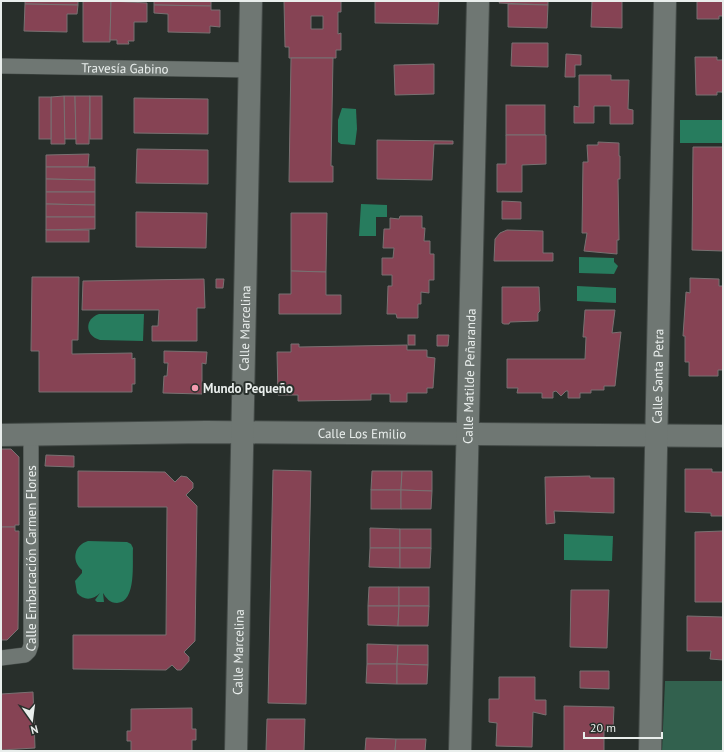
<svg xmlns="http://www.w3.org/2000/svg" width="724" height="752" font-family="'PT Sans',sans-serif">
  <rect width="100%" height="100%" fill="#282f2b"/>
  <!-- green -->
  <path fill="#32614e" d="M665 681H723V751H662Z"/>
  <!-- water -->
  <g fill="#277c5e">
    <path d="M342 108 356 109 357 129 355 145 341 144 338 142V120Z"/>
    <rect x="680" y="120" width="43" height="23"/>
    <path d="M361 204 387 205V217H376V236H359Z"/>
    <path d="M579 257 614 258V262L618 266 614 274 579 273Z"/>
    <path d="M577 286 616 288V303L577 301Z"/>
    <path d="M99 314H144L143 341 100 340C85 336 84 319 99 314Z"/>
    <path d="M564 534 613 536 612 561 564 560Z"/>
    <path d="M88 541 127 542 131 544 133 548C132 562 137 602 117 603 110 603 106 598 103 593L104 602H97L95 600 100 593C93 600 84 601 77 593L75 581 82 573V570C71 561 74 545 88 541Z"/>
  </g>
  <!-- building -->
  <g fill="#864354" stroke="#797172" fill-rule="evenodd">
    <path d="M25 1H78V5L25 4Z"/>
    <path d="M83 1H111L110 42H83Z"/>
    <path d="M111 1 147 3V22H134V41H128L129 44H117V40H110Z"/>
    <path d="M154 1H211V6L154 5Z"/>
    <path d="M284 1H341V12H338V34L341 33V50H336V58H289V47H285ZM311 16H323V29H311Z"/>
    <path d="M375 1H439L438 24 375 23Z"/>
    <path d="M500 1H548V5L499 3Z"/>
    <path d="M592 1H622V28L591 27Z"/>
    <path d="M697 1H723V16H719V19H697Z"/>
    <path d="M25 4 78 5 77 14H67V32L24 31Z"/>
    <path d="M508 4 548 5 547 28 508 27Z"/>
    <path d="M154 5 211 6V10H220V27L210 26V33L168 32V14L154 13Z"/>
    <path d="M512 43H548V67L511 66Z"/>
    <path d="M566 54 581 55V65H575V77H565Z"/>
    <path d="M695 57H717V60H722L723 58V94L722 92H717V95H696Z"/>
    <path d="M291 58H333L331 166H333V182H289Z"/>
    <path d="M434 64V94L395 95 394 65Z"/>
    <path d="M579 75H611V80H629L628 109 633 110V124H610V106H594V123H574V106L579 107Z"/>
    <path d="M64 96H75L76 139H64Z"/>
    <path d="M64 96 65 144H51V97Z"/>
    <path d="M75 96H90L89 144H76Z"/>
    <rect x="90" y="96" width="12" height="43"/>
    <rect x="39" y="97" width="12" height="42"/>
    <path d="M134 98 208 99V134L134 133Z"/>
    <rect x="506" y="105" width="39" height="30"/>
    <path d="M506 135H546V164L522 165V192H497V164H506Z"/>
    <path d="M377 140 453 141V144H434L432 180 377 179Z"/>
    <path d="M598 142 619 143V156H620V179H618L619 240H617V254L584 251 587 233H582L583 162H588L587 145H598Z"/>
    <path d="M693 147H723V251L692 250Z"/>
    <path d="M137 149 208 150V184L136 183Z"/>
    <path d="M89 154 88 167H46V155Z"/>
    <path d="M46 167H95V180L46 179Z"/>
    <path d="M46 179 95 180V192H46Z"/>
    <path d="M46 192H95V205L46 204Z"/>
    <path d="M502 201 521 202V219H502Z"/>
    <path d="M46 204 95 205V217H46Z"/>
    <path d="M136 212 207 213 206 248 136 247Z"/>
    <path d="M291 213H327L326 272 291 271Z"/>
    <path d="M400 216H422V228H425L424 241H430V254H434V280H429V293L421 292V304H418V318H397L396 314H387L388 286H392V275H382V258H393L394 248H383L384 229H390V218L399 219Z"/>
    <path d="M46 217H95V229L46 230Z"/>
    <rect x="46" y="230" width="43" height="12"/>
    <path d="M507 230 543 231V253H553V261H494L495 239 500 233Z"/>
    <path d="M291 271 326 272V295H341V314H279V294H291Z"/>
    <path d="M32 277H79L78 340H72V354L132 353V359L135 358V384H132V392H39V351H31Z"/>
    <path d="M690 278 719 279V286H723V370H718V376H689V362H685V336H683L686 292 690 293Z"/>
    <path d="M204 279 205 308H197V341H152V326H158L159 310H82L83 281Z"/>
    <path d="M216 279H224L223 288H216Z"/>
    <path d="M502 287H539L540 311 538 313V321L510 322 509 324H504L502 323Z"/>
    <path d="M585 310H615L612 333 621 332 615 386H604V390H591V393H580V398H568V391H566L561 396 556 391 553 392V398H542V393H517L518 388H507V359H585L586 337H583Z"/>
    <rect x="408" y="335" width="7" height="10"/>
    <path d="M437 335H449L448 346H437Z"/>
    <path d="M291 344H299V347L407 345V350H427V357L435 358 433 388H427V393H407V402H390V394H371V400L298 401V395H278L277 352H291Z"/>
    <path d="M164 351 207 352 206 364 202 363V394L163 393 164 376H167L168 363H164Z"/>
    <path d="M1 449H11L19 457V525H15V527H1Z"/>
    <path d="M46 455 74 456V467L45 466Z"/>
    <path d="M685 469H712V472H723V516H711V513L685 512Z"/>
    <path d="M273 470 311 471 306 704 268 703Z"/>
    <path d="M78 471 165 472 175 482 181 476 187 477 193 483V488L186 495 197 506 195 641 184 652 189 657V661L181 670H177L172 665 166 670 73 669V635H166L167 507H78Z"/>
    <path d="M372 471H402L401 490H371Z"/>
    <path d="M402 471H432V491L401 490Z"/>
    <path d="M590 476V478H614V513L554 511 555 523 546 524 545 477Z"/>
    <rect x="371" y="490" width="30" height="19"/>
    <path d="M401 490 432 491 431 509H401Z"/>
    <path d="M1 527H15V531H19L18 629 7 640H1Z"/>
    <path d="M370 528 400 529V548H370Z"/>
    <rect x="400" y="529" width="31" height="19"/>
    <path d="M723 531V602H695V532Z"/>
    <path d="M370 548H400V568L369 567Z"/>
    <path d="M400 548H431L430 568H400Z"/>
    <path d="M369 587H399V606H368Z"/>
    <rect x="399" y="587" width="30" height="19"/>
    <path d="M571 590H609L607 648 570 647Z"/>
    <path d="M368 606H399L398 626 368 625Z"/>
    <path d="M399 606H429L428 626H398Z"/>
    <path d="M687 616 723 617V660L710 659 711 651H687Z"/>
    <path d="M367 644 398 645 397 664H367Z"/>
    <path d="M398 645H428V665L397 664Z"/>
    <path d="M367 664H397V684L366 683Z"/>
    <path d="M397 664 428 665 427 684H397Z"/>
    <path d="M580 671H609V689L580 688Z"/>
    <path d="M499 677H535V700H546V715L533 712 532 747 496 746 497 723 489 722V699H499Z"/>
    <path d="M33 692 35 748 1 750V694Z"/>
    <path d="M564 706 614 707 613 731 604 730V751H564Z"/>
    <path d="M192 708V729H196V740H192V751H131V741H127V731H131V709Z"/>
    <path d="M267 719H305L304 751H266Z"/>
    <path d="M366 738 396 739 395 751H365Z"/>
    <path d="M396 739H426L425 751H395Z"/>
  </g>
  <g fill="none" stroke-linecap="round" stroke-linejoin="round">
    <!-- lane casing -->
    <g stroke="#444b48" stroke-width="16">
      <g id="lane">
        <path id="s1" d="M1 66 249 70"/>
        <path id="s2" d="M1 658 25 655 29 651 31 645V435"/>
      </g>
    </g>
    <!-- street casing -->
    <g stroke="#444b48" stroke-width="24">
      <g id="street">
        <path id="s3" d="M1 435 206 432 723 436"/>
        <path id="s4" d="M236 751 251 1"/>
        <path id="s5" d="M460 751 478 1"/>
        <path id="s6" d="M650 751 665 1"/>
      </g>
    </g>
    <!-- lane -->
    <use href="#lane" stroke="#6f7773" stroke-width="15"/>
    <!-- street -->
    <use href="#street" stroke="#6f7773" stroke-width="22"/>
  </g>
  <!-- markers -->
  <circle fill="#f29aaf" stroke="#282f2b" stroke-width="1.5" cx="195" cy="388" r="4"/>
  <g text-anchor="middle" stroke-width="4" stroke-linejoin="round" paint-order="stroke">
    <!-- street labels -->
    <g font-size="13" fill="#e9eeec" stroke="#282f2b">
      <text dy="5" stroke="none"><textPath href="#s1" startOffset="124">Travesía Gabino</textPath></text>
      <text dy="5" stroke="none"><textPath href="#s4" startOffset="423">Calle Marcelina</textPath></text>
      <text dy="5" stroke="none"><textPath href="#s5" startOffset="375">Calle Matilde Peñaranda</textPath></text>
      <text dy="5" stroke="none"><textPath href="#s6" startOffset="375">Calle Santa Petra</textPath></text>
      <text dy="5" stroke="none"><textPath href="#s3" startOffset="361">Calle Los Emilio</textPath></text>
      <text dy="5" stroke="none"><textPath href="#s2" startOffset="123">Calle Embarcación Carmen Flores</textPath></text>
      <text dy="5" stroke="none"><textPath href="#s4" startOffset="99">Calle Marcelina</textPath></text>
    </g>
    <!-- poi labels -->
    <g font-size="13" font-weight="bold" fill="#e9eeec" stroke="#282f2b" text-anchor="start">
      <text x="203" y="393">Mundo Pequeño</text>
    </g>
  </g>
  <!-- border -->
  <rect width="724" height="752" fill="none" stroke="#e9eeec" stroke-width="4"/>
  <!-- north arrow -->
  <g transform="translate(32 720) rotate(166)" stroke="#282f2b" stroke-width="3" paint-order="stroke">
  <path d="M0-3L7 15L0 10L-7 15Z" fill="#e9eeec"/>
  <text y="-6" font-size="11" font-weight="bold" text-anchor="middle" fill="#e9eeec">N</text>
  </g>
  <!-- scale -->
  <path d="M584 732v6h78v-6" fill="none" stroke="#e9eeec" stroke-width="2"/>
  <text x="590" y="732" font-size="12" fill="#e9eeec" stroke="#282f2b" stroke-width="3" paint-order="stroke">20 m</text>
</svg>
